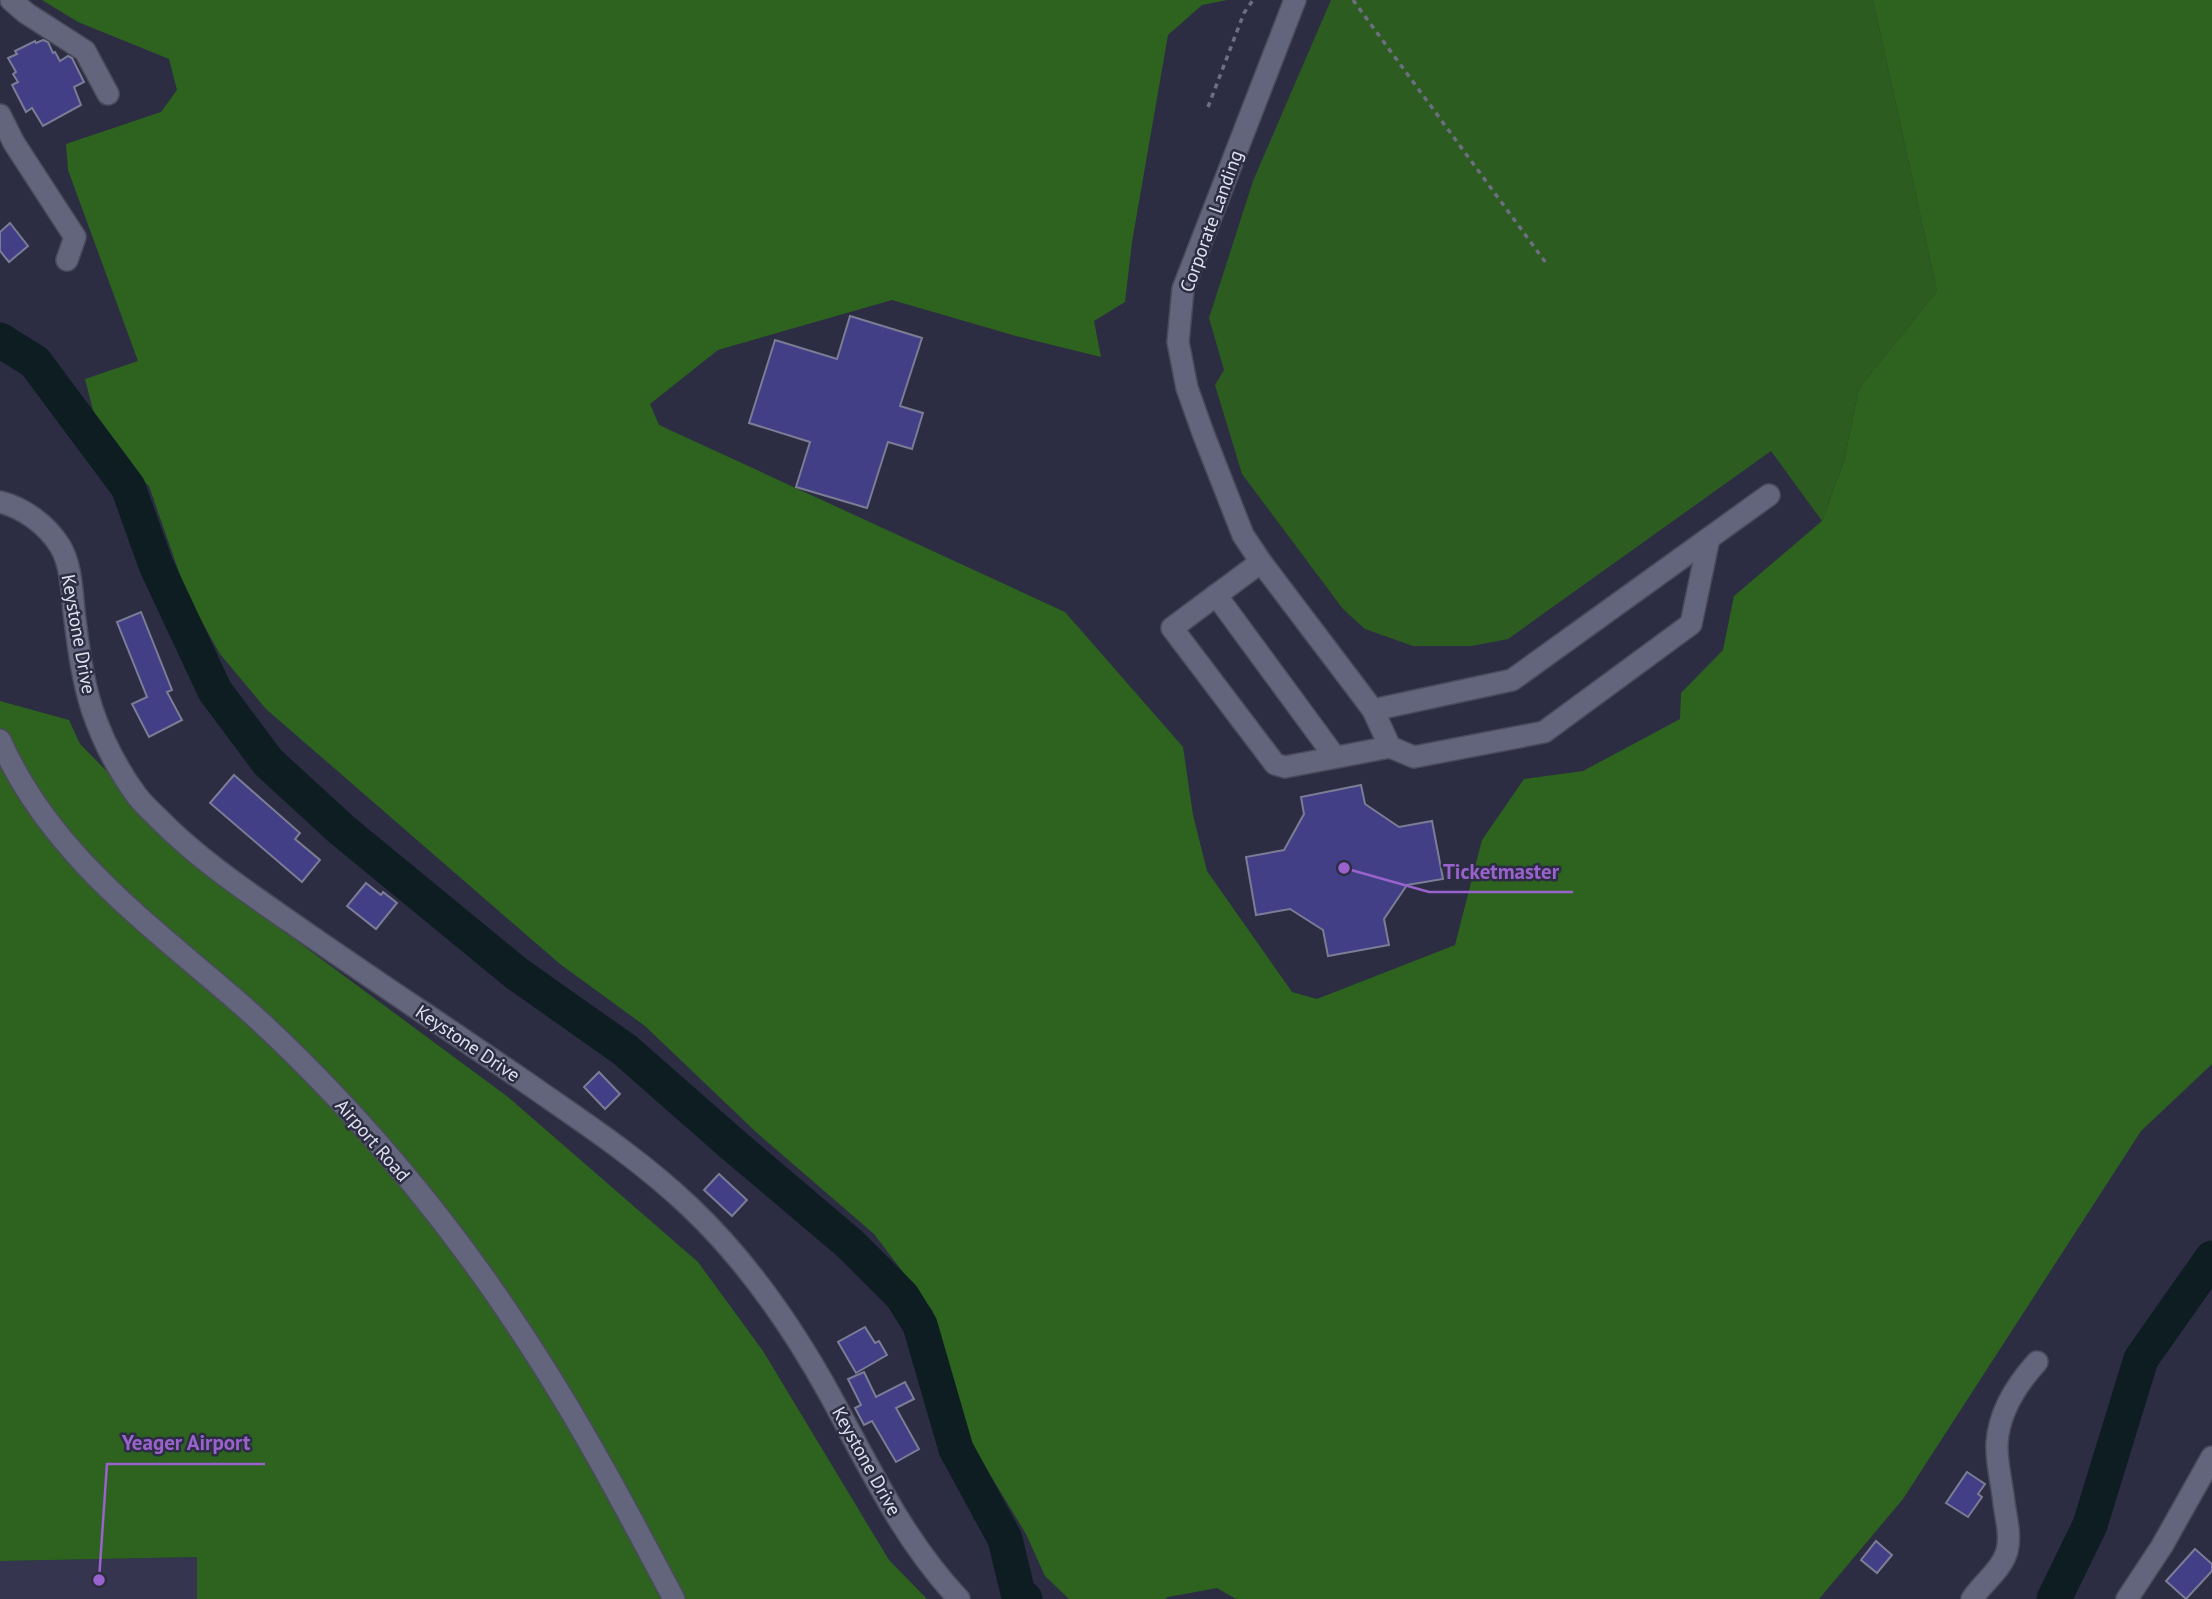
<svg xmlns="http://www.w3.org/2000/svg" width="2212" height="1599" font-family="'PT Sans',sans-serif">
  <rect width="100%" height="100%" fill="#2c2d42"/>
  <!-- built -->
  <path fill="#353550" d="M198 1557 197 1599H0V1561Z"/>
  <!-- green -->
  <path fill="#2c5c1f" d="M1331 0H1873L1937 291 1859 388 1844 461 1822 521 1771 451 1508 639 1472 646H1413L1365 629 1343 609 1242 474 1215 385 1224 370 1209 318 1253 181Z"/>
  <!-- forest -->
  <g fill="#2d631f">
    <path d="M42 0H1227L1202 5 1168 35 1132 242 1125 302 1094 321 1101 357 1016 336 892 300 718 350 650 404 659 425 1065 612 1183 747 1193 815 1207 871 1292 992 1317 999 1455 945 1482 840 1524 779 1583 771 1680 719 1681 693 1723 650 1734 596 1822 521 1844 461 1859 388 1937 291 1873 0H2212V1064L2141 1131 1903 1499 1819 1599H1236L1217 1588 1168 1597 1165 1599H1069L1045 1576 1026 1534 951 1410 932 1310 874 1234 756 1132 645 1026 560 964 266 709 220 654 187 595 149 486 101 441 85 379 138 361 68 170 66 144 161 112 177 90 169 59 78 22Z"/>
    <path d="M0 701 69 720 80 744 213 879 508 1097 698 1262 763 1351 889 1560 927 1599H197V1557L0 1561Z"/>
  </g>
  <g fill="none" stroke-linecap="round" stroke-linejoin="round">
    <!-- river -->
    <g stroke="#0d1d21" stroke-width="35">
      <path d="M0 340 35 362 128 487 156 565 215 691 268 762 342 830 516 973 625 1050 732 1144 850 1244 902 1296 920 1325 956 1449 1005 1539 1018 1593 1025 1599"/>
      <path d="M2054 1599 2090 1525 2141 1359 2212 1258"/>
    </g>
  </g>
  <!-- building -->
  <g fill="#433f86" stroke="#7b7c95" stroke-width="2">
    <path d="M43 40 48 42 53 53 55 52 60 61 68 56 72 58 84 82 74 87 81 105 43 126 32 108 26 112 12 85 18 82 13 74 16 72 8 58 17 54 15 51 35 41 36 43Z"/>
    <path d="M10 223 28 246 9 262 0 251V232Z"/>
    <path d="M850 316 922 338 900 406 923 413 912 449 888 442 867 508 796 487 810 442 749 423 775 340 837 359Z"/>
    <path d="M141 612 172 690 167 692 182 720 149 737 132 704 147 697 117 622Z"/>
    <path d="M234 775 300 833 295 839 320 860 302 882 210 803Z"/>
    <path d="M1361 785 1365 804 1399 827 1432 821 1443 879 1407 885 1384 919 1389 945 1328 956 1323 930 1290 909 1256 915 1246 857 1284 850 1304 814 1301 797Z"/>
    <path d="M366 883 381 895 383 892 397 903 376 929 347 906Z"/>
    <path d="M599 1072 620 1094 605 1109 584 1087Z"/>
    <path d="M719 1174 747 1200 732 1216 704 1190Z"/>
    <path d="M865 1327 875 1343 879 1341 887 1355 856 1373 838 1342Z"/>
    <path d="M864 1372 876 1397 905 1382 914 1399 896 1408 919 1449 896 1462 872 1421 864 1425 855 1408 861 1405 848 1379Z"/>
    <path d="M1967 1472 1985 1484 1978 1494 1982 1497 1968 1517 1946 1503Z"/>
    <path d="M1876 1541 1892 1555 1877 1573 1861 1560Z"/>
    <path d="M2195 1549 2212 1564V1571L2186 1599 2166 1581Z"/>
  </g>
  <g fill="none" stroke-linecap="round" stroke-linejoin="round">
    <!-- minor casing -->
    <g stroke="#4a4a5b" stroke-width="24">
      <g id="minor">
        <path d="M11 0 26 13 85 51 108 94"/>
        <path d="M0 115 14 143 75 237 67 260"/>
        <path d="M0 502C24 508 47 525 60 546 71 564 72 591 74 612 78 644 82 678 92 709 102 739 118 770 137 796 143 804 151 811 158 818 197 858 243 889 289 921 372 979 456 1034 540 1092 592 1128 644 1163 690 1207 747 1261 792 1326 830 1395 869 1466 903 1540 959 1599"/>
        <path d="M1261 562 1243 535 1203 433 1187 388 1178 342 1183 289 1295 0"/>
        <path d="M1216 595 1335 757"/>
        <path d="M1373 710 1512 680 1769 495"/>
        <path d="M0 740C50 853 145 921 236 1000 272 1031 306 1065 339 1100 413 1179 480 1266 538 1358 588 1436 631 1518 674 1599"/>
        <path d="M1390 747 1373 710 1261 562 1172 628 1275 764 1285 767 1390 747 1414 757 1544 732 1691 624 1709 538"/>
        <path d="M1972 1599C1983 1582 2001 1571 2007 1551 2011 1535 2006 1518 2004 1503 2002 1483 1996 1463 1997 1443 1999 1412 2017 1384 2037 1362"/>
        <path d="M2127 1599 2162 1546 2212 1457"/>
      </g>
    </g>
    <!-- path -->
    <g stroke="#6d6e80" stroke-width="3.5" stroke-dasharray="5 5" stroke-linecap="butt">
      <path d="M1353 0 1546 263"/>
      <path d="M1208 107 1244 13 1253 0"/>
    </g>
    <!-- minor -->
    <use href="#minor" stroke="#63657c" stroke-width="21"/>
  </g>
  <g text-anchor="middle" stroke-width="5" stroke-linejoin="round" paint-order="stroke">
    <!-- street labels -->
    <g font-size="19" fill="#dfe0ed" stroke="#2c2d42">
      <text transform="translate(1211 221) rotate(-70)" y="7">Corporate Landing</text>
      <text transform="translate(79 634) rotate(80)" y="7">Keystone Drive</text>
      <text transform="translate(468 1043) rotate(34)" y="7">Keystone Drive</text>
      <text transform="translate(373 1140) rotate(49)" y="7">Airport Road</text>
      <text transform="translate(867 1461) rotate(61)" y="7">Keystone Drive</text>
    </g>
  </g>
  <!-- callouts -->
  <path fill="none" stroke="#9962cd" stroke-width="2.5" d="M1344 868L1429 892H1573M99 1580L107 1464H265"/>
  <g fill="#9962cd" stroke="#2c2d42" stroke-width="2.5">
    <circle cx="1344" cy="868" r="7"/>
    <circle cx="99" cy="1580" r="7"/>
  </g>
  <g font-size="21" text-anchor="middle" font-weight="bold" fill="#9962cd" stroke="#2c2d42" stroke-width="5" stroke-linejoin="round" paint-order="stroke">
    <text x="1501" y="879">Ticketmaster</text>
    <text x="186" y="1450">Yeager Airport</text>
  </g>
</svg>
